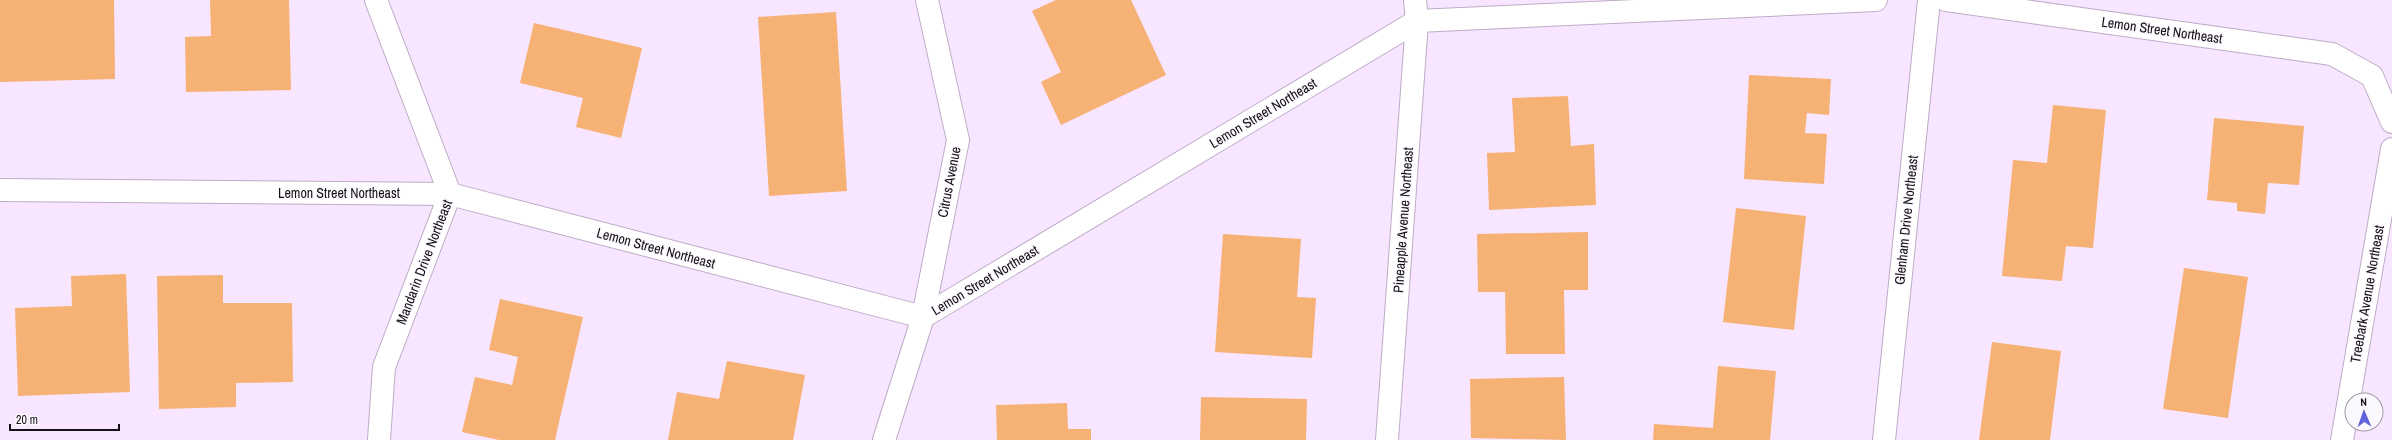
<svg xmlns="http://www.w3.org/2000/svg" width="2392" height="440" font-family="'Archivo Narrow',sans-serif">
  <rect width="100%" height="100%" fill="#f8e5ff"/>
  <!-- building -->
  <g fill="#f6b175">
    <path d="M0 0H114L115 79 0 82Z"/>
    <path d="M210 0H289L291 90 186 92 185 37 211 36Z"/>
    <path d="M1056 0H1131L1166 75 1061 125 1041 82 1061 72 1032 11Z"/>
    <path d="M836 12 847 191 769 196 758 17Z"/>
    <path d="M534 23 642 48 621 138 576 127 583 98 520 83Z"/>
    <path d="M1749 75 1831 79 1829 115 1807 113 1805 133 1827 134 1824 184 1744 179Z"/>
    <path d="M1568 96 1571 146 1594 144 1596 205 1489 210 1487 153 1515 152 1512 98Z"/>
    <path d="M2053 105 2106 110 2093 248 2066 246 2062 281 2002 276 2013 160 2047 163Z"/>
    <path d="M2214 118 2304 126 2299 185 2268 183 2265 214 2237 211V203L2207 200Z"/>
    <path d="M1736 208 1806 216 1794 330 1723 322Z"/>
    <path d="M1588 232V290H1564L1565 354H1506L1505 292H1478L1477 234Z"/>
    <path d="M1223 234 1301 239 1297 297 1316 298 1312 358 1215 352Z"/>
    <path d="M2184 268 2248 277 2228 418 2163 409Z"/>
    <path d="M126 274 130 392 18 396 15 308 72 306 71 276Z"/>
    <path d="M223 275V303H292L293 382 236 383V407L159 409 157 276Z"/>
    <path d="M500 299 583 317 555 440H499L462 432 475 377 512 385 518 357 489 350Z"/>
    <path d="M1992 342 2061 351 2050 440H1979Z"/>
    <path d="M727 361 805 375 793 440H668L677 392 719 399Z"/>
    <path d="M1718 366 1776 371 1770 440H1653L1654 424 1713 428Z"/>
    <path d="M1564 377 1566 440 1471 438 1470 379Z"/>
    <path d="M1201 397 1307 399 1306 440H1200Z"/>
    <path d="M1067 403 1068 429H1091V440H997L996 405Z"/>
  </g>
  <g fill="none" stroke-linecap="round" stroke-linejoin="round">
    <!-- street casing -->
    <g stroke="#beacc5" stroke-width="24">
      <g id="street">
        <path d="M376 0 450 194 384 367 379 440"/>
        <path d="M1946 0 2332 54 2372 76 2392 122"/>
        <path d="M0 190 450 194 923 317 1417 21 1876 0"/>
        <path d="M884 440 923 317 958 140 927 0"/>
        <path d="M1387 440 1417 21 1415 0"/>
        <path d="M1884 440 1929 0"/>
        <path d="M2342 440 2392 149"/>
      </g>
    </g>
    <!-- street -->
    <use href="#street" stroke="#fff" stroke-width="22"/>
  </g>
  <g text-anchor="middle" stroke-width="3" stroke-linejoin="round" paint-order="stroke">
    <!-- street labels -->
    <g font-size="14" fill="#150f18" stroke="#fcf9fe">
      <text transform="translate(2162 30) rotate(8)" y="5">Lemon Street Northeast</text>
      <text transform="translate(1263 113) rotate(-31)" y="5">Lemon Street Northeast</text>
      <text transform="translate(949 182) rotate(-79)" y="5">Citrus Avenue</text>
      <text x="339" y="198">Lemon Street Northeast</text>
      <text transform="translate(1403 220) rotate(-86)" y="5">Pineapple Avenue Northeast</text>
      <text transform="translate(1906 220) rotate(-84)" y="5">Glenham Drive Northeast</text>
      <text transform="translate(656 248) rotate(15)" y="5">Lemon Street Northeast</text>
      <text transform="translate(424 262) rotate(-69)" y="5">Mandarin Drive Northeast</text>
      <text transform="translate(985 280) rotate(-31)" y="5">Lemon Street Northeast</text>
      <text transform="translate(2367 294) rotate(-80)" y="5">Treebark Avenue Northeast</text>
    </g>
  </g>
  <!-- north arrow -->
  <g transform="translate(2364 412) rotate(358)"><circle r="19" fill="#fcf9fe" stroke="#a09ba2"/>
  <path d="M0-3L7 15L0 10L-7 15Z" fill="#6163dc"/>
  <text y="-6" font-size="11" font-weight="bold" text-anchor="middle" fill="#150f18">N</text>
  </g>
  <!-- scale -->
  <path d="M10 424v6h109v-6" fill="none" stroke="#150f18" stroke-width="2"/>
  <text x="16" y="424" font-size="12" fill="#150f18" stroke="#fcf9fe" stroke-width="3" paint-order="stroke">20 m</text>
</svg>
